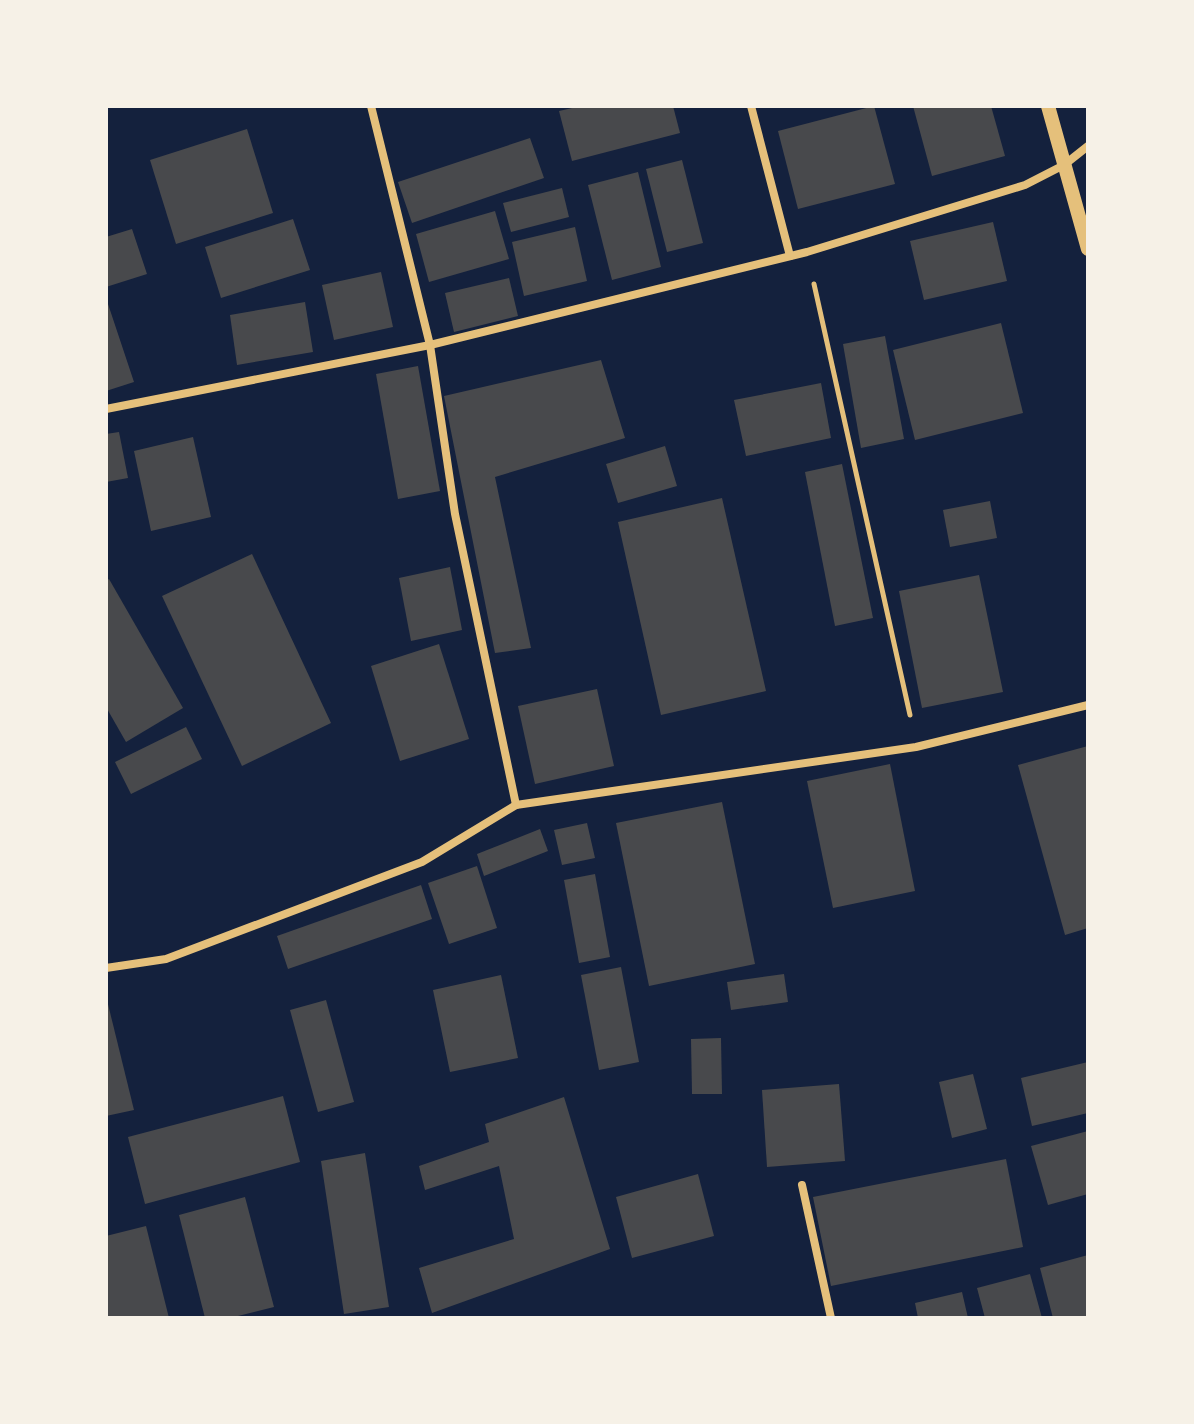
<svg xmlns="http://www.w3.org/2000/svg" width="1194" height="1424" font-family="Mulish,sans-serif">
  <rect width="100%" height="100%" fill="#14213d"/>
  <!-- building -->
  <g fill="#48494c">
    <path d="M581 106H673L680 133 572 161 559 111Z"/>
    <path d="M874 106 895 184 798 209 778 131Z"/>
    <path d="M913 106H991L1005 156 932 176Z"/>
    <path d="M247 129 273 213 176 244 150 160Z"/>
    <path d="M530 138 544 178 412 223 398 182Z"/>
    <path d="M682 160 703 243 667 252 646 169Z"/>
    <path d="M638 172 661 267 612 280 588 185Z"/>
    <path d="M562 188 569 217 511 232 503 203Z"/>
    <path d="M495 211 509 259 429 282 416 234Z"/>
    <path d="M293 219 310 270 221 298 205 247Z"/>
    <path d="M993 222 1007 281 924 300 910 241Z"/>
    <path d="M575 227 587 281 524 296 512 242Z"/>
    <path d="M132 229 147 274 106 287V237Z"/>
    <path d="M381 272 393 327 334 340 322 285Z"/>
    <path d="M509 278 518 316 454 332 445 293Z"/>
    <path d="M106 298 134 382 106 391Z"/>
    <path d="M305 302 313 352 237 365 230 315Z"/>
    <path d="M1001 323 1023 413 915 440 893 350Z"/>
    <path d="M885 336 904 439 861 448 843 344Z"/>
    <path d="M601 360 625 438 495 477 531 648 495 653 444 396Z"/>
    <path d="M418 366 440 491 398 499 376 374Z"/>
    <path d="M821 383 831 438 746 456 734 400Z"/>
    <path d="M119 432 128 478 106 482V434Z"/>
    <path d="M193 437 211 517 151 531 134 451Z"/>
    <path d="M665 446 677 486 618 503 606 464Z"/>
    <path d="M842 464 873 618 835 626 805 472Z"/>
    <path d="M722 498 766 691 661 715 618 522Z"/>
    <path d="M990 501 997 538 950 547 943 510Z"/>
    <path d="M252 554 331 723 242 766 162 596Z"/>
    <path d="M450 567 462 630 411 641 399 578Z"/>
    <path d="M979 575 1003 692 922 708 899 591Z"/>
    <path d="M109 579 183 708 126 742 106 707V581Z"/>
    <path d="M439 644 469 739 400 761 371 666Z"/>
    <path d="M597 689 614 766 535 784 518 706Z"/>
    <path d="M186 727 202 759 131 794 115 762Z"/>
    <path d="M1088 746V928L1065 935 1018 765Z"/>
    <path d="M890 764 915 891 833 908 807 781Z"/>
    <path d="M722 802 755 964 649 986 616 823Z"/>
    <path d="M587 823 595 858 562 865 554 830Z"/>
    <path d="M540 829 548 851 484 876 477 854Z"/>
    <path d="M477 866 497 928 449 944 428 883Z"/>
    <path d="M595 874 610 957 579 963 564 880Z"/>
    <path d="M421 885 432 919 288 969 277 936Z"/>
    <path d="M621 967 639 1062 599 1070 581 975Z"/>
    <path d="M784 974 788 1002 731 1010 727 982Z"/>
    <path d="M501 975 518 1058 450 1072 433 990Z"/>
    <path d="M106 996 134 1110 106 1116Z"/>
    <path d="M326 1000 354 1102 318 1112 290 1010Z"/>
    <path d="M721 1038 722 1094H692L691 1039Z"/>
    <path d="M1088 1062V1113L1032 1126 1021 1078Z"/>
    <path d="M973 1074 987 1129 952 1138 939 1082Z"/>
    <path d="M839 1084 845 1161 767 1167 762 1090Z"/>
    <path d="M283 1096 300 1162 145 1204 128 1137Z"/>
    <path d="M564 1097 610 1249 432 1313 419 1268 514 1239 499 1166 425 1190 419 1166 489 1142 485 1124Z"/>
    <path d="M1088 1131V1194L1048 1205 1031 1146Z"/>
    <path d="M365 1153 389 1307 344 1314 321 1161Z"/>
    <path d="M1006 1159 1023 1247 831 1286 813 1197Z"/>
    <path d="M698 1174 714 1236 632 1258 616 1197Z"/>
    <path d="M245 1197 274 1307 230 1318H205L179 1215Z"/>
    <path d="M146 1226 169 1318H106V1236Z"/>
    <path d="M1088 1255V1318H1053L1040 1268Z"/>
    <path d="M1030 1274 1042 1318H985L977 1288Z"/>
    <path d="M962 1292 968 1318H918L915 1303Z"/>
  </g>
  <g fill="none" stroke-linecap="round" stroke-linejoin="round">
    <!-- path -->
    <path stroke="#e5c07b" stroke-width="5" d="M814 284 910 715"/>
    <!-- minor -->
    <g stroke="#e5c07b" stroke-width="8">
      <path d="M371 106 430 345 455 514 516 805"/>
      <path d="M751 106 790 256"/>
      <path d="M106 409 430 345 807 252 1025 185 1064 165 1088 146"/>
      <path d="M106 968 166 959 422 862 516 805 916 747 1088 705"/>
      <path d="M802 1185 831 1318"/>
    </g>
    <!-- tertiary -->
    <path stroke="#e5c07b" stroke-width="14" d="M1048 106 1088 249"/>
  </g>
  <!-- border -->
  <rect width="1194" height="1424" fill="none" stroke="#f6f1e7" stroke-width="216"/>
</svg>
